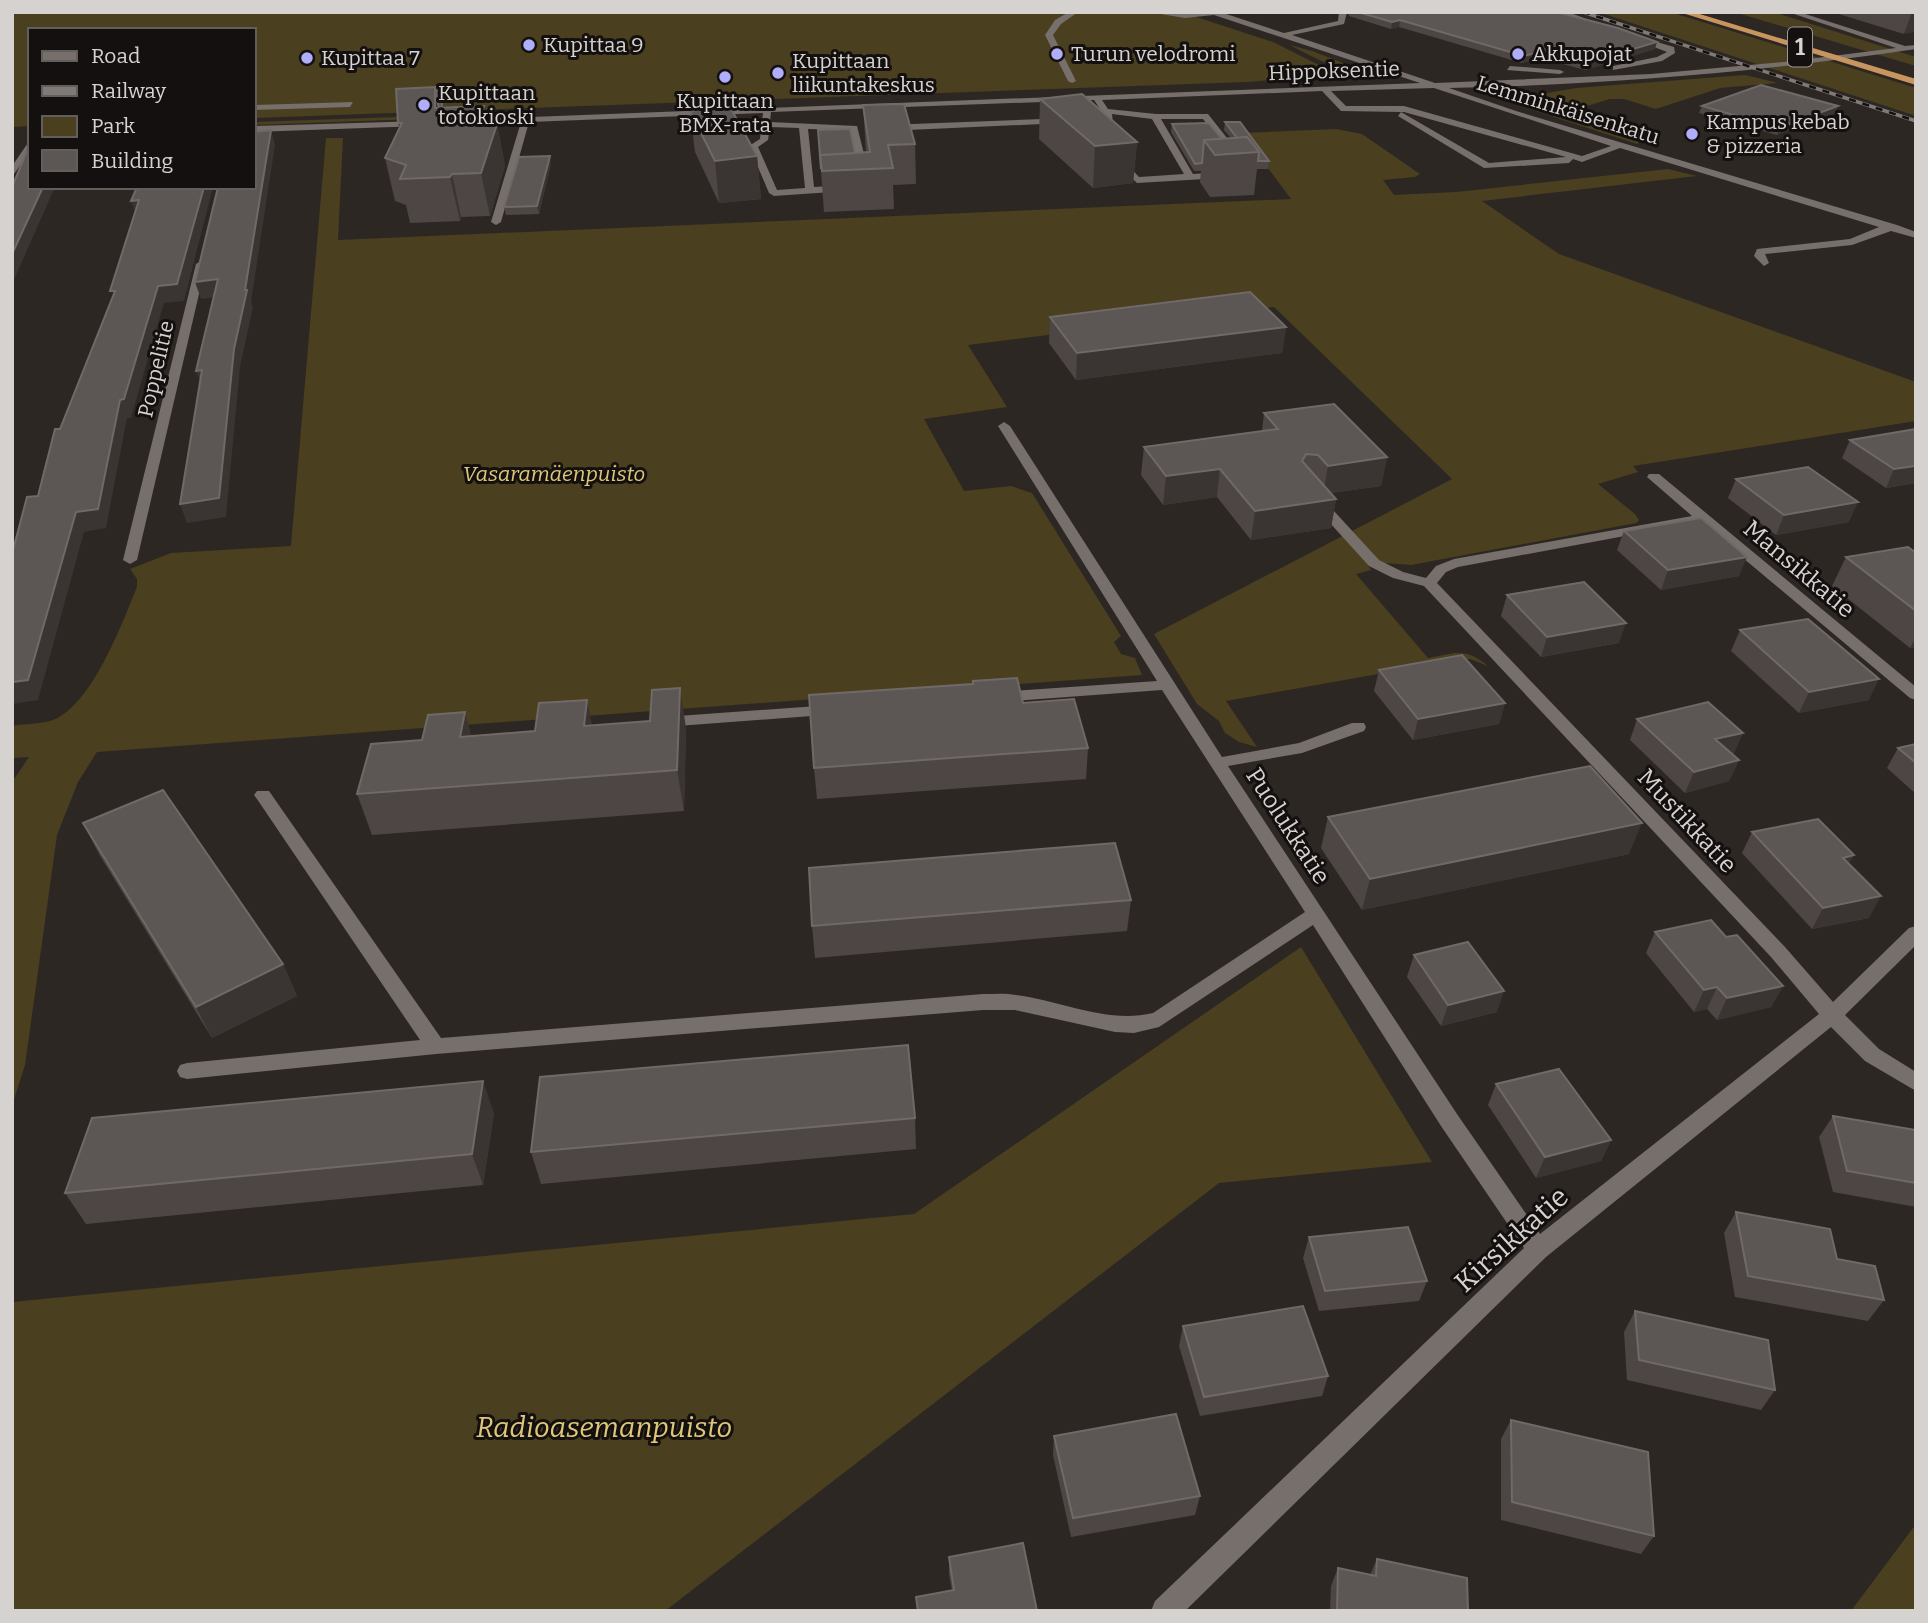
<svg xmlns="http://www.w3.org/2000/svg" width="1928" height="1623" font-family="Bitter,serif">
  <rect width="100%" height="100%" fill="#2d2724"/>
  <!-- green -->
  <g fill="#4a3f1f">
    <path d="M12 12H1181L1273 42 1323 67 1283 79 1247 82 254 118V30H30V126L12 127Z"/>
    <path d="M1598 12H1670L1916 88V116Z"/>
    <path d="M1734 12H1773L1916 57V66Z"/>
    <path d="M1290 45 1312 51 1367 72C1339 72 1315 58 1290 45Z"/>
    <path d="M1745 75 1778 83 1720 88 1656 109 1624 99H1610L1580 108 1614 123 1605 126 1525 99 1530 96 1576 88Z"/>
    <path d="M1505 101 1539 109 1639 142 1637 144Z"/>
    <path d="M454 115 417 119 254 125V122Z"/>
    <path d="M1336 129 1362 134 1420 174 1415 177 1383 180 1394 195 1456 192 1668 169 1697 176 1482 201 1559 254 1916 382V421L1633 466 1638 472 1598 484 1635 514 1639 520 1636 523 1411 565 1384 563 1368 565 1371 570 1356 574 1428 658C1456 653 1465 647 1488 666L1470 659 1457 660 1226 701 1257 747 1239 742 1225 733 1219 721 1197 704 1154 634 1452 479 1274 307 968 345 1007 407 924 419 964 491 1011 486 1032 493 1121 636 1114 642 1121 654 1135 658 1142 675 97 752 78 782 57 835 25 1065 12 1106V782L29 757 12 758V726C24 724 38 724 50 721 91 709 122 623 137 587V579L130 569 171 553 291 546 326 138H343L338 240 1291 199 1242 133Z"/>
    <path d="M1301 947 1432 1162 1219 1183 665 1611H12V1302L914 1214Z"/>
    <path d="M1916 1524V1611H1851Z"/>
  </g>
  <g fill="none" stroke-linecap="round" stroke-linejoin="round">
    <!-- minor -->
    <g fill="#766f6b" fill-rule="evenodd">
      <path d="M1069 12H1078L1061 24 1053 35 1076 81 1072 83 1068 81 1045 35 1055 20Z"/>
      <path d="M1148 12H1220L1284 33 1338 21 1339 12H1347L1344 24 1292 35 1435 83 1651 74 1784 62 1896 48 1788 12H1799L1905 46 1916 45V49C1761 72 1606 85 1449 88L1516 111 1897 225 1916 232V238L1891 231 1852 245 1765 254 1769 263 1764 266 1754 256 1757 249 1850 239 1879 227 1620 148 1582 162 1573 159 1569 163 1484 168 1398 116 1401 112 1341 111 1322 91 1102 100 1108 109 1156 114H1208L1242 157 1234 159 1203 119H1161L1193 174 1222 172 1227 175 1222 178 1137 183 1106 154V118L1094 100 771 112 770 122 857 126 869 174 864 177 859 174 850 130 808 129 814 187 846 185 851 188 846 191 774 196 769 193 749 146 760 139 763 113 529 122 501 222 496 225 491 222 521 122 462 125 458 122 462 119 522 117 528 109 532 112 531 117 1420 83 1214 15 1185 18ZM1434 88 1611 146 1582 156 1404 106H1346L1331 91ZM1401 112H1404L1566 157 1489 163ZM1112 114 1152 119 1184 174 1139 177 1116 153ZM770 127 799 128 805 188 777 190 758 147 768 140Z"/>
      <path d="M1557 12H1568L1597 23 1590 25Z"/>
      <path d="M1633 35 1674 47 1675 53 1662 61 1613 70V66L1657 57 1667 52 1633 39Z"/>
      <path d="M1510 66 1560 70 1564 72 1560 74 1507 70Z"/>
      <path d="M353 102 350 107 254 110V105Z"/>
      <path d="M1067 118 1064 123 886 131 882 128 886 125Z"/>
      <path d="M423 121 420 126 254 132V126Z"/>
      <path d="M30 140V151L12 177V166Z"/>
      <path d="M201 261 206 264 137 560 130 564 123 560 196 264Z"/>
      <path d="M1004 422 1010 426 1222 757 1299 743 1352 723H1364L1366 727 1364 731 1302 753 1228 766 1457 1114 1540 1234 1819 1014 1771 957 1424 586 1393 578 1369 566 1310 501 1317 497 1322 498 1379 560 1403 572 1426 578 1436 566 1454 559 1692 516 1647 477 1649 474H1659L1916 687V700L1910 698 1700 522 1458 567 1446 572 1437 583 1785 947 1833 1002 1909 928 1916 926V945L1845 1015 1879 1049 1916 1072V1091L1865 1061 1831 1027 1546 1257 1185 1611H1151L1155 1601 1524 1248 1441 1126 1313 925 1159 1027 1134 1033 1115 1032 1015 1010H983L436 1054 187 1079 180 1077 177 1071 180 1065 187 1063 420 1040 257 799 254 795 257 791H269L441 1038 983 994C994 994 1006 993 1016 995 1062 1001 1107 1024 1153 1013L1305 912 1162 690 999 702 991 697 999 692 1157 681 998 426Z"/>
      <path d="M832 705 838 706 840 710 838 714 664 727 656 722 664 717Z"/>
    </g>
    <!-- highway -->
    <path fill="#c7955d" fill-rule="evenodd" d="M1679 12H1693L1916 79V85Z"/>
    <!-- rail casing -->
    <g stroke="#7f7a78" stroke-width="3.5">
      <path id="rail" d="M1583 12 1916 121"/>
    </g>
    <!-- rail -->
    <use href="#rail" stroke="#13100f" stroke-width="2.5" stroke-dasharray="7" stroke-linecap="butt"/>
  </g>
  <!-- wall -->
  <g fill="#4d4645">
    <path d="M1348 12H1557L1655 49 1585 70 1541 58 1522 63 1399 27 1391 29 1349 16Z"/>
    <path d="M1832 12H1916L1904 34Z"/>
    <path d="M435 87 436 91 439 90 441 87 443 94V108L484 106 487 125 497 124 505 166 490 216 461 217 460 221 410 223 406 205 395 201 385 158 399 128 398 123Z"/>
    <path d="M1040 99 1137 142 1133 183 1093 188 1039 139Z"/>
    <path d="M863 105 915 144 916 184 893 185 894 209 824 212 818 130 855 153 866 152Z"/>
    <path d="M1702 106 1835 113 1777 135 1699 113Z"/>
    <path d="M690 111 757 156 761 199 719 203 695 152Z"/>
    <path d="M1225 122 1269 161 1268 169H1257L1254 195 1210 197 1200 182 1201 171H1194L1171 132 1172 124 1222 139 1231 138 1224 130Z"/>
    <path d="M551 164 539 214 506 215 504 207Z"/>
    <path d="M1050 317 1286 327 1282 353 1076 380 1049 343Z"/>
    <path d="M1264 413 1387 457 1381 486 1331 493 1336 499 1331 528 1251 540 1217 497 1163 505 1141 475 1144 447 1262 431Z"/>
    <path d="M1916 429V483L1886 488 1842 458 1850 440Z"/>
    <path d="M1736 479 1849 522 1776 535 1728 498Z"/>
    <path d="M1624 531 1739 576 1661 590 1617 550Z"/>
    <path d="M1916 553V647L1910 648 1832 586 1846 557Z"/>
    <path d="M1507 595 1619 643 1541 657 1501 616Z"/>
    <path d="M1740 630 1869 700 1799 713 1731 651Z"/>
    <path d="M1379 670 1505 703 1499 724 1413 740 1374 691Z"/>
    <path d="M1023 703 1088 748 1086 779 817 799 814 768Z"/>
    <path d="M1637 719 1734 754H1732L1739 760 1729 781 1685 793 1630 740Z"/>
    <path d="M592 725 686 728 684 811 372 835 357 794 472 736 535 731Z"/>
    <path d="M1916 744V794L1887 768 1898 748Z"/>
    <path d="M1328 817 1629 854 1362 910 1321 848Z"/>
    <path d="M83 823 283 964 297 996 212 1038 99 854Z"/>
    <path d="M1752 832 1849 864 1869 918 1812 929 1742 853Z"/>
    <path d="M1131 900 1127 931 815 958 812 926Z"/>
    <path d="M1655 932 1726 937 1783 986 1771 1007 1717 1020 1707 1009 1694 1012 1646 953Z"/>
    <path d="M1414 955 1497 1012 1441 1026 1407 977Z"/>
    <path d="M1496 1084 1611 1140 1601 1161 1536 1178 1488 1105Z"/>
    <path d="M494 1113 483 1185 86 1224 65 1193Z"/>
    <path d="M1833 1116 1916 1130V1207L1833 1192 1819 1137Z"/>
    <path d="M915 1118 916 1149 541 1184 531 1152Z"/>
    <path d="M1736 1212 1837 1259 1884 1300 1868 1321 1735 1297 1724 1233Z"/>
    <path d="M1309 1237 1427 1281 1419 1301 1319 1311 1303 1258Z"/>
    <path d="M1635 1311 1775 1390 1761 1410 1627 1380 1624 1332Z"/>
    <path d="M1183 1326 1328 1376 1322 1396 1200 1416 1179 1346Z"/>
    <path d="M1511 1420 1654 1536 1641 1554 1501 1520V1439Z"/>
    <path d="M1054 1436 1200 1496 1195 1515 1071 1537 1053 1455Z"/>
    <path d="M949 1557 1037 1611H917L916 1597 952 1590 949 1575Z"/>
    <path d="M1377 1559 1468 1611H1330L1331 1586 1338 1568 1370 1575Z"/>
  </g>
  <!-- shaded-wall -->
  <g fill="#3a3432">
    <path d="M1912 12H1916V32L1904 34Z"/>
    <path d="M1400 20 1399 27 1391 29 1392 22Z"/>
    <path d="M1657 42 1655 49 1585 70 1586 63Z"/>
    <path d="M1543 51 1541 58 1522 63 1524 56Z"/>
    <path d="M435 87 443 127 435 108Z"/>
    <path d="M484 106 491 142 497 124 505 166 490 216 481 173 477 125Z"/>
    <path d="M1838 106 1835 113 1777 135 1779 128Z"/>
    <path d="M271 130 275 145 251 302 253 307 240 367 226 517 187 523 180 504 234 349Z"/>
    <path d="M1137 142 1133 183 1093 188 1095 146Z"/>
    <path d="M550 156 551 164 539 214 537 206Z"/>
    <path d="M757 156 761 199 719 203 715 161Z"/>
    <path d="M452 174 461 217 460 221 450 177Z"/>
    <path d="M43 187H55L12 284V254Z"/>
    <path d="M204 187H213L184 301 164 303 131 418H127L106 528 84 532 38 700 12 704V682L76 512 120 400 158 286Z"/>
    <path d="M139 200 137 217 131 201Z"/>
    <path d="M218 279 223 296 201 299 195 282Z"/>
    <path d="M1286 327 1282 353 1076 380 1077 353Z"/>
    <path d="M202 370 203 389 196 371Z"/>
    <path d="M1387 457 1381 486 1323 494 1328 466Z"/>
    <path d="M1916 466V483L1886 488 1894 469Z"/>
    <path d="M1220 469 1217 497 1163 505 1166 476Z"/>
    <path d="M1336 499 1331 528 1251 540 1255 511Z"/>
    <path d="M1858 502 1849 522 1776 535 1784 515Z"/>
    <path d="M1747 557 1739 576 1661 590 1668 570Z"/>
    <path d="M1626 623 1619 643 1541 657 1547 637Z"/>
    <path d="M1916 637V647L1910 648Z"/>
    <path d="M1879 679 1869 700 1799 713 1809 692Z"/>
    <path d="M680 688 686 728 684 811 677 770Z"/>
    <path d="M587 700 595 740 584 726Z"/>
    <path d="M1505 703 1499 724 1413 740 1418 719Z"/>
    <path d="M465 712 476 752 460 737Z"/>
    <path d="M1743 733 1734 754 1706 760 1715 739Z"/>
    <path d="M1739 760 1729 781 1685 793 1694 772Z"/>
    <path d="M1642 823 1629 854 1362 910 1370 879Z"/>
    <path d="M1854 855 1842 877 1843 858Z"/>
    <path d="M1881 896 1869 918 1812 929 1823 908Z"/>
    <path d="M283 964 297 996 212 1038 196 1007Z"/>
    <path d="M1783 986 1771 1007 1717 1020 1727 998Z"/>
    <path d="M1717 987 1707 1009 1694 1012 1704 990Z"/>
    <path d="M1504 991 1497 1012 1441 1026 1448 1005Z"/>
    <path d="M483 1081 494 1113 483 1185 472 1154Z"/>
    <path d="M1611 1140 1601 1161 1536 1178 1545 1157Z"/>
  </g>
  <!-- building -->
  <g fill="#5c5654" stroke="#6f6968" stroke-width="2">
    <path d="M1358 12H1557L1618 28 1657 42 1586 63 1543 51 1524 56 1400 20 1392 22Z"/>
    <path d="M1761 85 1838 106 1779 128 1702 106Z"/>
    <path d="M435 87V108L484 106 477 125 497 124 481 173 452 174 450 177 400 179 406 165 385 158 402 123H398L396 89Z"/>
    <path d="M441 87 442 108H439L435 91 439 90Z"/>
    <path d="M1082 94 1137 142 1095 146 1040 99Z"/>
    <path d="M904 104 915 144 888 145 893 168 822 171 820 155 870 152 863 105Z"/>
    <path d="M730 107 757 156 715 161 690 111Z"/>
    <path d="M1225 122H1240L1269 161H1258L1259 152 1247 137 1237 138Z"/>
    <path d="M1209 123 1222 139 1204 140 1202 163 1195 164 1172 124Z"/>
    <path d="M850 129 855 153 820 155 821 169 818 130Z"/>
    <path d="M271 130 245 290H247L234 349 219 498 180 504 202 370 196 371 218 279 195 282 218 187H254V132Z"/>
    <path d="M1247 137 1259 152 1215 155 1204 140Z"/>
    <path d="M27 151H30V187H43L12 254V187Z"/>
    <path d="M550 156 537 206 504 207 519 157Z"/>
    <path d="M137 187H204L177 284 158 286 124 399 120 400 98 509 76 512 28 680 12 682V554L27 497 38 496 55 429H60L115 291H110L139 200 131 201Z"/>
    <path d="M1250 292 1286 327 1077 353 1050 317Z"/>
    <path d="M1334 404 1387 457 1328 466 1318 455 1306 454 1302 461 1336 499 1255 511 1220 469 1166 476 1144 447 1278 429 1264 413Z"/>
    <path d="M1916 429V466L1894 469 1850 440Z"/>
    <path d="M1808 467 1858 502 1784 515 1736 479Z"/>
    <path d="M1701 518 1747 557 1668 570 1624 531Z"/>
    <path d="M1908 547 1916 553V611L1846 557Z"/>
    <path d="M1584 582 1626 623 1547 637 1507 595Z"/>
    <path d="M1808 619 1879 679 1809 692 1740 630Z"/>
    <path d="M1462 655 1505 703 1418 719 1379 670Z"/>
    <path d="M1017 678 1023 703 1074 699 1088 748 814 768 809 695 973 684V681Z"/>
    <path d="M680 688 677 770 357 794 371 744 422 740 428 715 465 712 460 737 535 731 539 703 587 700 584 726 650 721 652 690Z"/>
    <path d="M1708 702 1743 733 1715 739 1739 760 1694 772 1637 719Z"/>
    <path d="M1916 744V763L1898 748Z"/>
    <path d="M1590 766 1642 823 1370 879 1328 817Z"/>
    <path d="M163 790 283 964 196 1007 83 823Z"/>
    <path d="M1818 819 1854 855 1843 858 1881 896 1823 908 1752 832Z"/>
    <path d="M1115 843 1131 900 812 926 809 868Z"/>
    <path d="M1711 920 1726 937 1737 935 1783 986 1727 998 1717 987 1704 990 1655 932Z"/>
    <path d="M1468 942 1504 991 1448 1005 1414 955Z"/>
    <path d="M908 1045 915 1118 531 1152 540 1077Z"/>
    <path d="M1559 1069 1611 1140 1545 1157 1496 1084Z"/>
    <path d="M483 1081 472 1154 65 1193 92 1118Z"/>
    <path d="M1833 1116 1916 1130V1183L1847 1171Z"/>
    <path d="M1736 1212 1830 1229 1837 1259 1875 1266 1884 1300 1748 1276Z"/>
    <path d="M1408 1227 1427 1281 1325 1291 1309 1237Z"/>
    <path d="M1303 1306 1328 1376 1204 1397 1183 1326Z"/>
    <path d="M1635 1311 1768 1340 1775 1390 1639 1360Z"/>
    <path d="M1176 1414 1200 1496 1073 1518 1054 1436Z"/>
    <path d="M1511 1420 1648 1452 1654 1536 1512 1502Z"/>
    <path d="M1023 1543 1037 1611H918L916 1597 954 1590 949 1557Z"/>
    <path d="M1377 1559 1467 1578 1468 1611H1337L1338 1568 1376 1576Z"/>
  </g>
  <!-- markers -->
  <g fill="#b0adfa" stroke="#13100f" stroke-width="2.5">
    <circle cx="529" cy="45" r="7"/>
    <circle cx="1057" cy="54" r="7"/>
    <circle cx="1518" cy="54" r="7"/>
    <circle cx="307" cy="58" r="7"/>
    <circle cx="778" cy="73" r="7"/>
    <circle cx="725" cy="77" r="7"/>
    <circle cx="424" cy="105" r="7"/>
    <circle cx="1692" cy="134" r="7"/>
  </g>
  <g text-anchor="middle" stroke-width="6" stroke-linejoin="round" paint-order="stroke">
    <!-- far-poi labels -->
    <g font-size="21" fill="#d6d2d0" stroke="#13100f" text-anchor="start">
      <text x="543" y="52">Kupittaa 9</text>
      <text x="1071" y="61">Turun velodromi</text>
      <text x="1532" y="61">Akkupojat</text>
      <text x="321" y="65">Kupittaa 7</text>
      <text x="792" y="68">Kupittaan<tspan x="792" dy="24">liikuntakeskus</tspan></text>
      <text x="438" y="100">Kupittaan<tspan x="438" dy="24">totokioski</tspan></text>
      <text x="725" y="108" text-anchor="middle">Kupittaan<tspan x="725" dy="24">BMX-rata</tspan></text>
      <text x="1706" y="129">Kampus kebab<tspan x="1706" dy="24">&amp; pizzeria</tspan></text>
    </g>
    <!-- far-street labels -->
    <g font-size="21" fill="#d6d2d0" stroke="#13100f">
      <text transform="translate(1334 71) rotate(-2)" y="7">Hippoksentie</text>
      <text transform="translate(1568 110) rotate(17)" y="7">Lemminkäisenkatu</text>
      <text transform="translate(156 369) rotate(-77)" y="7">Poppelitie</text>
    </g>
    <!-- far-park labels -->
    <g font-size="21" font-style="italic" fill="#dfc678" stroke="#13100f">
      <text x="554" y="481">Vasaramäenpuisto</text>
    </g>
    <!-- shield labels -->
    <rect fill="#13100f" stroke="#9c9896" stroke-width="2" x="1788" y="27.5" width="24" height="39" rx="5"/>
    <g font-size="23" font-weight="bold" fill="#d6d2d0">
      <text x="1800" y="55">1</text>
    </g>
    <!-- street labels -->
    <g font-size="24" fill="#d6d2d0" stroke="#13100f">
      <text transform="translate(1799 569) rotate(40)" y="8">Mansikkatie</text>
      <text transform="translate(1687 821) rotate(47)" y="8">Mustikkatie</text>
      <text transform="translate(1288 826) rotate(57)" y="8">Puolukkatie</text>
    </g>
    <!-- near-street labels -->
    <g font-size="28" fill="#d6d2d0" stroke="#13100f">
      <text transform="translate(1511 1239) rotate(-42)" y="10">Kirsikkatie</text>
    </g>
    <!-- near-park labels -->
    <g font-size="28" font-style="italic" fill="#dfc678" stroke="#13100f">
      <text x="604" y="1437">Radioasemanpuisto</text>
    </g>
  </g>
  <!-- border -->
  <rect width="1928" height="1623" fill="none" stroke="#d6d2d0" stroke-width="28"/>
  <!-- legend -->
  <rect x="28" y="28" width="228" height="161" fill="#13100f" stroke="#615e5c" stroke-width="2"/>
  <rect x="42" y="51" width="35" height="10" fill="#766f6b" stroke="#615e5c" stroke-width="2"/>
  <text x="91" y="63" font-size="21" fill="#d6d2d0">Road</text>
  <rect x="42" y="86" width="35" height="10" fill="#7f7a78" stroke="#615e5c" stroke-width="2"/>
  <text x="91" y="98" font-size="21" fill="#d6d2d0">Railway</text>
  <rect x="42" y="116" width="35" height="21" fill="#4a3f1f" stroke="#615e5c" stroke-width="2"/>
  <text x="91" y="133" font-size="21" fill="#d6d2d0">Park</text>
  <rect x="42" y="150" width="35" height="21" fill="#5c5654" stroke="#615e5c" stroke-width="2"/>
  <text x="91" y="168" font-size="21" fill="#d6d2d0">Building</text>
</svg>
